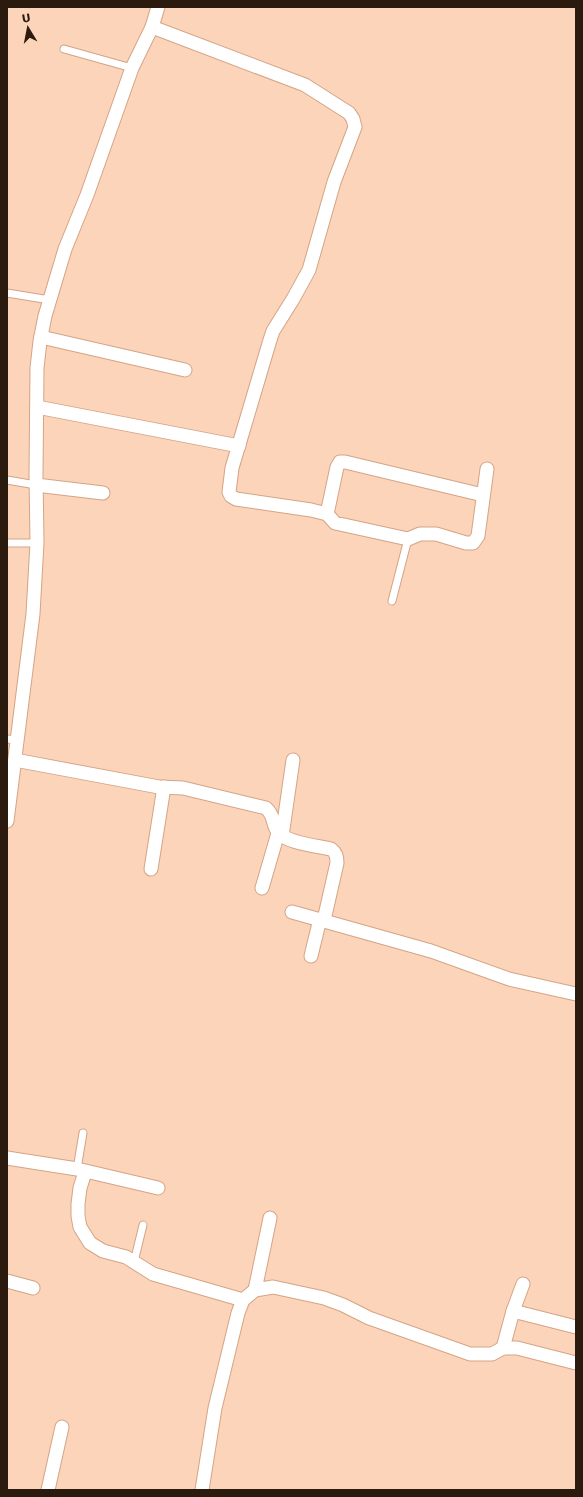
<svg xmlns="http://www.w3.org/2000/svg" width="583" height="1497" font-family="'DejaVu Sans',sans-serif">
  <rect width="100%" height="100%" fill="#fcd4ba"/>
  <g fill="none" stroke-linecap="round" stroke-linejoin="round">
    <!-- service casing -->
    <g stroke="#d4a485" stroke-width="9">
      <g id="service">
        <path d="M64 49 132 68"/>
        <path d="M7 293 50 300"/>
        <path d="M7 480 36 485"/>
        <path d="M7 543H37"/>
        <path d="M392 601 408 539"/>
        <path d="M7 739 17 740"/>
        <path d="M77 1169 83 1133"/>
        <path d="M134 1262 143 1225"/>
      </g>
    </g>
    <!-- minor casing -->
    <g stroke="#d4a485" stroke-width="15">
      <g id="minor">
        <path d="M152 27 305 85 349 113 353 119 355 127 334 182 309 270 293 299 273 331 270 340 232 468 229 492 231 496 236 499 311 510 327 514 335 523 408 539 420 534H436L466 543H473L478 536 487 469"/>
        <path d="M41 337 185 370"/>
        <path d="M37 407 239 446"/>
        <path d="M36 485 103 493"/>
        <path d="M327 514 337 467 340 462H345L483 495"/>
        <path d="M15 760 159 787 183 788 266 808C275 816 272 824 278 832 286 843 318 846 331 849 336 853 337 856 337 863L324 920"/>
        <path d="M7 821 33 614 37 543 36 474 37 368 40 341 45 316 65 249 87 195 132 68 152 27 158 7"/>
        <path d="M282 836 293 760"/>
        <path d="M151 869 164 787"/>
        <path d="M262 888 278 833"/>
        <path d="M292 912 431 951 509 979 576 994"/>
        <path d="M311 956 320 919"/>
        <path d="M7 1158 77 1169 158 1188"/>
        <path d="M85 1172 80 1188 78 1204V1216L80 1227 90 1243 103 1251 126 1257 153 1274 243 1300"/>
        <path d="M7 1281 33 1288"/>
        <path d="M255 1290 270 1218"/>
        <path d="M513 1311 576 1327"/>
        <path d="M503 1348 513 1311 523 1284"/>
        <path d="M48 1490 62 1427"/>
        <path d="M202 1490 215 1408 238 1313 243 1300 255 1290 273 1287 324 1298 343 1305 369 1318 470 1354H492L503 1348H517L576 1363"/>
      </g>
    </g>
    <!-- service -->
    <use href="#service" stroke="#fff" stroke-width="7"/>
    <!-- minor -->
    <use href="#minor" stroke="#fff" stroke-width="13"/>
  </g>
  <!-- border -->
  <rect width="583" height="1497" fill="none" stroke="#2b1a0e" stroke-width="16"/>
  <!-- north arrow -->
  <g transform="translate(28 28) rotate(350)" stroke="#fcd4ba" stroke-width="3" paint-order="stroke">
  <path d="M0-3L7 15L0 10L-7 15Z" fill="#2b1a0e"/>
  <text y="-6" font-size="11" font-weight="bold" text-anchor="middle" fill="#2b1a0e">U</text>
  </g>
</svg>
